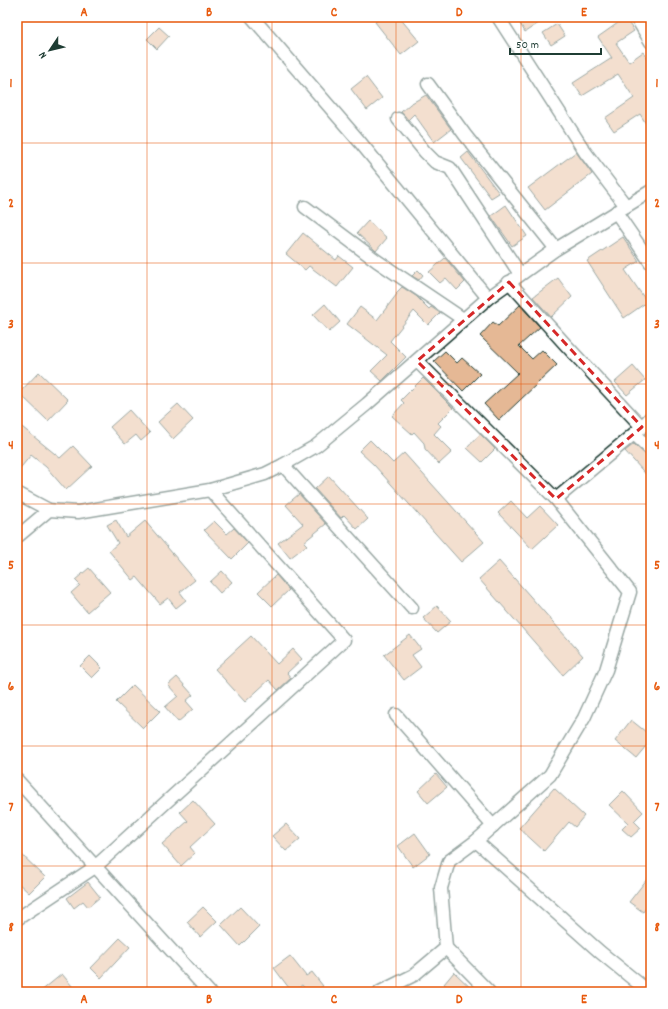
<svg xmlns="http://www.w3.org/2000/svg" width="668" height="1009" font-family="Dekko,sans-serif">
  <rect width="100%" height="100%" fill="#fff"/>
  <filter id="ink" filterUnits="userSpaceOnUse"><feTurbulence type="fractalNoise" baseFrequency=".025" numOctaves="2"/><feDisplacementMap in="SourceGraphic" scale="8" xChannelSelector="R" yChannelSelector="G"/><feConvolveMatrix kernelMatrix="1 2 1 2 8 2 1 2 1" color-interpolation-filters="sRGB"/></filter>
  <g filter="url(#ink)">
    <!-- building -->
    <g fill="#e5b895" stroke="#1f3d34">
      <path d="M382 17H399L419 41 401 55 375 22Z"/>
      <path d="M516 17H548L525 32Z"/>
      <path d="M625 18 634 31 616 43 629 62 643 52 651 64V132L640 114 614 131 605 118 634 98 618 74 582 96 573 83 612 58 598 37Z"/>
      <path d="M557 24 565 36 551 45 543 33Z"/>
      <path d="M159 27 169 36 157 49 147 39Z"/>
      <path d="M366 77 382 98 367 110 351 89Z"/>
      <path d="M426 95 451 129 434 142 414 114 408 120 401 112 410 104Z"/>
      <path d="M468 152 499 193 491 198 461 158Z"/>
      <path d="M576 152 592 174 545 210 528 188Z"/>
      <path d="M506 205 527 236 512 246 491 216Z"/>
      <path d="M368 221 387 238 376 251 357 233Z"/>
      <path d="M303 233 336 260 339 256 353 267 337 287 309 266 305 270 286 254Z"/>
      <path d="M623 237 639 261 625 270 647 302 624 318 587 261Z"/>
      <path d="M445 258 465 282 457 290 446 278 440 283 429 272Z"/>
      <path d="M418 270 423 275 419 280 412 276Z"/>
      <path d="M558 278 572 297 551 317 533 297Z"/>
      <path d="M402 287 416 296 429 309 431 307 440 313 428 325 414 311 390 341 406 357 382 381 371 371 387 355 347 324 360 307 377 320 397 294 396 293Z"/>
      <path d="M325 304 340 322 329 332 313 315Z"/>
      <path d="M520 305 540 327 519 346 532 359 542 350 557 365 499 420 484 404 518 373 480 336 493 322 498 326Z"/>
      <path d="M445 351 457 363 462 358 480 374 463 391 434 361Z"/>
      <path d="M633 366 645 380 627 395 615 382Z"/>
      <path d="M39 372 68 400 48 421 19 393Z"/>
      <path d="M423 378 453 408 438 423 441 426 434 434 452 452 439 464 425 449 424 443 414 432 412 434 392 416 404 403 401 400Z"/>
      <path d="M178 404 193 420 173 439 158 422Z"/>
      <path d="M129 410 150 433 141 441 136 435 125 444 110 427Z"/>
      <path d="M17 423 60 458 73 446 92 466 66 490 46 467 31 455 17 472Z"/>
      <path d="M480 434 495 449 482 462 467 448Z"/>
      <path d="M370 440 393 463 404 453 484 542 461 562 374 465 359 451Z"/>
      <path d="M634 444 646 455 651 457V480L625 451Z"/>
      <path d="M329 476 368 519 357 529 344 515 341 518 315 489Z"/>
      <path d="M299 494 326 524 304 542 307 545 290 558 278 543 303 524 286 505Z"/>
      <path d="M511 501 527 518 540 506 558 525 532 549 498 513Z"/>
      <path d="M116 520 126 537 145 521 195 580 180 592 186 600 176 608 168 598 160 604 137 577 133 580 109 551 118 543 107 525Z"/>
      <path d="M214 521 227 534 234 528 248 543 232 559 204 530Z"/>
      <path d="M499 561 583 656 563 675 479 579Z"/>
      <path d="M89 568 110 592 87 612 71 593 80 585 75 580Z"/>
      <path d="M222 571 232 582 220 593 210 582Z"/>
      <path d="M276 575 289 590 272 606 258 592Z"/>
      <path d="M437 606 451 621 437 633 423 618Z"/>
      <path d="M410 635 421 649 412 655 421 667 404 680 384 655Z"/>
      <path d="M251 636 277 664 293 649 302 659 287 673 291 678 278 690 269 680 245 702 215 669Z"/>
      <path d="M90 656 102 668 92 678 80 666Z"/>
      <path d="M177 677 193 695 186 701 193 709 178 722 165 707 178 696 168 685Z"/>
      <path d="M133 685 160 711 143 728 116 702Z"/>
      <path d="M631 720 651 736V740L636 758 615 741Z"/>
      <path d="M436 774 447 787 428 803 418 791Z"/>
      <path d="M554 788 584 816 575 827 569 822 544 851 519 828Z"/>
      <path d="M623 791 643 812 634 821 641 828 631 837 622 829 628 823 609 805Z"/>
      <path d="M193 800 215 824 190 847 195 853 181 866 162 844 188 821 180 812Z"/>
      <path d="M286 824 300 839 286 851 272 836Z"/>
      <path d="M415 833 430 854 413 867 398 846Z"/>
      <path d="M17 850 45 877 29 893 17 882Z"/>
      <path d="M651 874V901L643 912 629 902Z"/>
      <path d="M88 882 100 897 88 907 83 901 74 908 67 898Z"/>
      <path d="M203 907 217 921 200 937 187 922Z"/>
      <path d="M240 907 259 927 240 946 221 925Z"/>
      <path d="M120 938 130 947 101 978 91 968Z"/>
      <path d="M290 956 306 976 312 972 323 986 315 992H308L302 985 292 992 274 968Z"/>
      <path d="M454 972 475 992H453L444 984Z"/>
      <path d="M62 974 77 992H40Z"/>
    </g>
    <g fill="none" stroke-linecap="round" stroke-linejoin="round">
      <!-- minor casing -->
      <g stroke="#1f3d34" stroke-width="15">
        <g id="minor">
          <path d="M252 17 360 142 488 298"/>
          <path d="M498 17 585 152 626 206"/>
          <path d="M636 17 651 42"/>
          <path d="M428 84 465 135 556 249"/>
          <path d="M398 119 425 152 435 162 450 168 520 274"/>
          <path d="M305 207 377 261 463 319"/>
          <path d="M616 212 651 263"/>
          <path d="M509 282 565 344 642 427"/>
          <path d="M634 434 651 450"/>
          <path d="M283 465 412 608"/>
          <path d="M17 493 49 510"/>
          <path d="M556 499 642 427 651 417"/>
          <path d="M17 537 49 510 78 512 210 490 265 474 283 465 316 446 367 404 488 298 556 249 651 191"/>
          <path d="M396 715 493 826"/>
          <path d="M17 780 209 992"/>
          <path d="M476 841 600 952 649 992"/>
          <path d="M17 919 95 867 344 640 210 490"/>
          <path d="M446 948 489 992"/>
          <path d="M380 992 414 975 446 948 441 888 449 861 476 841 550 775 584 718 606 670 630 592 556 499 417 361"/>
        </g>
      </g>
      <!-- minor -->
      <use href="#minor" stroke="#fff" stroke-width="12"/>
    </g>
  </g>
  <!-- marked area -->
  <path d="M0 0H668V1009H0ZM509 282 642 427 556 499 417 361Z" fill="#fff" fill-opacity=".55" fill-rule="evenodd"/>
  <path fill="none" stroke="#d62828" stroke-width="3" stroke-dasharray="8 5" stroke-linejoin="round" d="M509 282 642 427 556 499 417 361Z"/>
  <!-- grid -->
  <path fill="none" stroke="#e8590c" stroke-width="1" stroke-opacity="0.55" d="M147 17V992M272 17V992M396 17V992M521 17V992M17 143H651M17 263H651M17 384H651M17 504H651M17 625H651M17 746H651M17 866H651"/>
  <!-- margin -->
  <rect width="668" height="1009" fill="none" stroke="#fff" stroke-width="44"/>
  <!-- north arrow -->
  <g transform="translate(50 50) rotate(235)" stroke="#ffffff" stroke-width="3" paint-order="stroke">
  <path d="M0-3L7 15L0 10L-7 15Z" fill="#1f3d34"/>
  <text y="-6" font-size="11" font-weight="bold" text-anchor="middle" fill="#1f3d34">N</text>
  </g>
  <!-- scale -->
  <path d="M510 48v6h91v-6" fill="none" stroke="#1f3d34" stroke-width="2"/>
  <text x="516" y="48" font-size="12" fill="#1f3d34" stroke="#ffffff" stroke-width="3" paint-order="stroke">50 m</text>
  <rect x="22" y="22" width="624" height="965" fill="none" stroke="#e8590c" stroke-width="1.5"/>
  <g font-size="13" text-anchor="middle" font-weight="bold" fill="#e8590c">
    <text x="84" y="16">A</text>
    <text x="209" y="16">B</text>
    <text x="334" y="16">C</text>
    <text x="459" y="16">D</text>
    <text x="584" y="16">E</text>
    <text x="11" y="87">1</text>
    <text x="657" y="87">1</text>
    <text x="11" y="207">2</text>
    <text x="657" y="207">2</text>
    <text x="11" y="328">3</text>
    <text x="657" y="328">3</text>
    <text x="11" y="449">4</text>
    <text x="657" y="449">4</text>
    <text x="11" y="569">5</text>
    <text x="657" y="569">5</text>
    <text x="11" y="690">6</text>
    <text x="657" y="690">6</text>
    <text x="11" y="811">7</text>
    <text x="657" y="811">7</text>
    <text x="11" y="931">8</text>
    <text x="657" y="931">8</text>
    <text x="84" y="1003">A</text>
    <text x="209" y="1003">B</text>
    <text x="334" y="1003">C</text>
    <text x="459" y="1003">D</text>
    <text x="584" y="1003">E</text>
  </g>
</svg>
